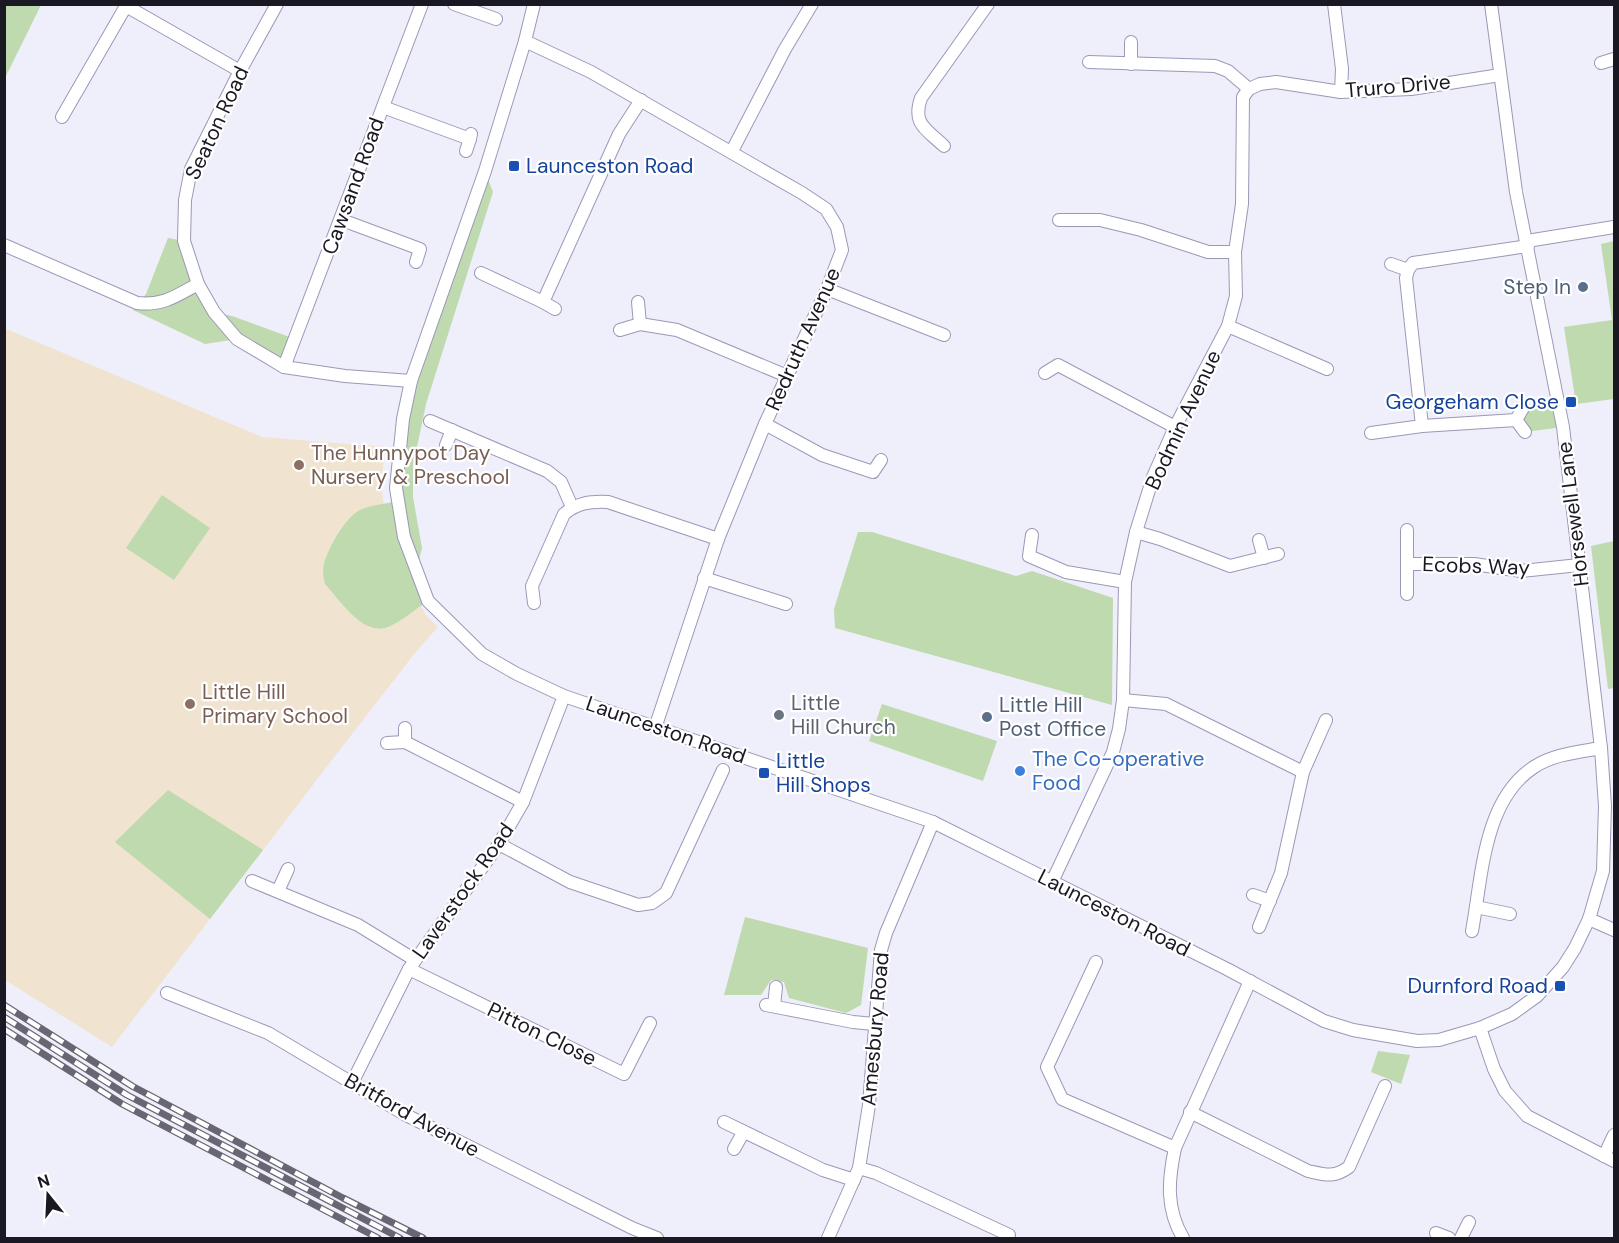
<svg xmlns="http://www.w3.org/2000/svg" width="1619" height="1243" font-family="'DM Sans',sans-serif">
  <rect width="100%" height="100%" fill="#efeefb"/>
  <!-- education -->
  <path fill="#f0e4d0" d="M4 328 262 437 385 447 381 483 385 516 399 560 425 614 438 627 415 653 335 756 112 1047 5 980Z"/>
  <!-- green -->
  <g fill="#bedaae">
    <path d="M5 4 41 5 5 78 4 5Z"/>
    <path d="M485 171 493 192 426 404 413 466V497L422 548 416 573 428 601C415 609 401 622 388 627 363 637 340 600 325 584 323 576 322 568 325 560 331 544 345 518 360 510 371 505 385 504 397 501L403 419Z"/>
    <path d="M168 238 184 241 214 312 232 316 295 339 284 367 237 339 205 344 133 310 146 294Z"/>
    <path d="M1614 241V399L1576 404 1564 327 1612 320 1601 244Z"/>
    <path d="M1559 400 1563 427 1525 432 1516 420C1527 401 1539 403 1559 400Z"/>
    <path d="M162 495 210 528 174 580 126 548Z"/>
    <path d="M858 532H872L1016 576 1032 571 1113 598 1112 705 835 628 834 609Z"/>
    <path d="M1614 541V688L1608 689 1591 546Z"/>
    <path d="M882 704 997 741 983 781 869 741Z"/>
    <path d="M168 790 263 850 210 919 115 842Z"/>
    <path d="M745 917 868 948 861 1005 846 1013 789 998 784 982 771 980 761 995H724Z"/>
    <path d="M1378 1051 1410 1055 1401 1084 1371 1072Z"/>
  </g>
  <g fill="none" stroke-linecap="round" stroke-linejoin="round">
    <!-- minor casing -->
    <g stroke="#9b98b6" stroke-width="14">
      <g id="minor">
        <path d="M277 4 240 71 191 169 185 200 184 241 198 284 214 312 237 339 284 367 345 376 411 381"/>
        <path d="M454 4 496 19"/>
        <path d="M534 4 525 41 485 171 411 381 403 419 396 488 404 537 428 601 482 654 517 674 564 696 933 822 1227 969 1324 1021 1353 1030 1417 1041 1439 1040 1480 1028 1512 1014 1537 996 1563 967 1575 948 1589 919 1603 871 1605 806 1601 748 1563 427 1516 192 1491 4"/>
        <path d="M1334 4 1342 69 1341 92"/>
        <path d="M525 41 591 72 802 193 826 209 837 227 842 250 827 289 765 424 718 539 656 725"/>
        <path d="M1089 62 1215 66 1228 71 1249 89 1260 84 1276 82 1341 92 1411 89 1500 75"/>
        <path d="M1601 63 1614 59"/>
        <path d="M1131 64V42"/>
        <path d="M383 107 470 139 471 134"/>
        <path d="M62 117 126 6 240 71"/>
        <path d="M944 146C926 129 912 124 921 98L988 4"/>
        <path d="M466 151 470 139"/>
        <path d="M732 151 785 49 812 4"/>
        <path d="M342 220 420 249 416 262"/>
        <path d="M1059 220H1100L1141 230 1208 252H1235"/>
        <path d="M1527 241 1614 227"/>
        <path d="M4 245 137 303C163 306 176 296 198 284"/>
        <path d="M1391 264 1408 270"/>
        <path d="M481 273 543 302 619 134 641 100"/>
        <path d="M827 289 944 335"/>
        <path d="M543 302 555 309"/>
        <path d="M638 302 640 324"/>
        <path d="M1228 326 1327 369"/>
        <path d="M620 330 640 324 677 330 787 376"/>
        <path d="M284 367 422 4"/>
        <path d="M1045 373 1058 365 1175 427"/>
        <path d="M1516 420 1525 432"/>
        <path d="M430 421 547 471 561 482 572 507"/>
        <path d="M765 424 822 455 873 472 881 460"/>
        <path d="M1422 426 1516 420 1523 408"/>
        <path d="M1371 433 1422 426 1406 278 1408 270 1413 263 1528 246"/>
        <path d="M446 445 452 430"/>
        <path d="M1407 530V564"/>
        <path d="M1136 532 1160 539 1230 566 1278 554"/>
        <path d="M1032 535 1029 556 1066 572 1125 582"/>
        <path d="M1259 540 1264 558"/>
        <path d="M704 578 786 604"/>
        <path d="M1407 594V564H1474L1521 571 1579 565"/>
        <path d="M534 603 532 586 564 514C577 503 590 501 608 502L718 539"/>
        <path d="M1123 700 1166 704 1303 772 1281 873 1259 927"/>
        <path d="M405 728V742"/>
        <path d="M387 743 405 742 523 802"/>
        <path d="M1303 772 1326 720"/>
        <path d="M499 844 570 882 638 905 652 903 666 893 723 770"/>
        <path d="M252 881 358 925 415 960"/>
        <path d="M1052 882 1113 752 1119 729 1123 700 1125 582 1136 532 1153 477 1175 427 1228 326 1236 296 1235 252 1242 204 1243 97 1249 89"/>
        <path d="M278 891 288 869"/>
        <path d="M1253 895 1270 901"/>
        <path d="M1476 907 1510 914"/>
        <path d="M1589 919 1614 930"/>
        <path d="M1472 931C1482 878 1483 800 1534 767 1554 754 1579 752 1601 748"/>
        <path d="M1096 962 1047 1067 1062 1099 1175 1148"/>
        <path d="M409 969 624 1074 650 1023"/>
        <path d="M167 993 268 1033 406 1115 632 1228 657 1238"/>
        <path d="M766 1005 853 1022 874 1024"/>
        <path d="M774 1006 776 987"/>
        <path d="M1480 1028 1494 1069 1505 1091 1527 1116 1614 1161"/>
        <path d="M352 1083 409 969 499 844 523 802 564 696"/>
        <path d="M1190 1112 1308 1171C1326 1175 1334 1178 1349 1167L1385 1086"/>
        <path d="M724 1122 823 1170 854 1180"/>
        <path d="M734 1149 743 1133"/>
        <path d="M1604 1156 1614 1135"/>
        <path d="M859 1168 876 1173 1009 1235"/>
        <path d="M1436 1233 1449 1238"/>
        <path d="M828 1238 859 1168 869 1105 881 950 886 933 933 822"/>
        <path d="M1183 1238C1166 1209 1168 1181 1175 1148L1250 981"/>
        <path d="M1461 1238 1469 1222"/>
      </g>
    </g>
    <!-- minor -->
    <use href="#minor" stroke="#fff" stroke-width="12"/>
    <!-- rail casing -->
    <g stroke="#676672" stroke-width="7">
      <g id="rail">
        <path d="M4 1005 132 1086 343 1198 423 1238"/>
        <path d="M4 1017 127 1095 400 1238"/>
        <path d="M4 1029 122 1104 378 1238"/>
      </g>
    </g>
    <!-- rail -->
    <use href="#rail" stroke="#fff" stroke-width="4.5" stroke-dasharray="14" stroke-linecap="butt"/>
  </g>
  <!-- markers -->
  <g fill="#1a4fb4" stroke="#fff" stroke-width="2">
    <rect x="508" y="160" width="12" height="12" rx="3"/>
    <rect x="1565" y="396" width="12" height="12" rx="3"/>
    <rect x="758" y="767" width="12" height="12" rx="3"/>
    <rect x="1554" y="980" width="12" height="12" rx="3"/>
  </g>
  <g fill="#5c6f8a" stroke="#fff" stroke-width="2">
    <circle cx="1583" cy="287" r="6"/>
    <circle cx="987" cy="717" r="6"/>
  </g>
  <g fill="#8d6e63" stroke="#fff" stroke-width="2">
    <circle cx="299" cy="465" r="6"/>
    <circle cx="190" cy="704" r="6"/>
  </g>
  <circle fill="#6b7280" stroke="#fff" stroke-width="2" cx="779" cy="715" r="6"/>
  <circle fill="#3f7fe0" stroke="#fff" stroke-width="2" cx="1020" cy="771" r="6"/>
  <g text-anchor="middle" stroke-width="4.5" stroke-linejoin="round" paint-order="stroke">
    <!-- street labels -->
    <g font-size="21" fill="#191823" stroke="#fff">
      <text transform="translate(1398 86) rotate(-5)" y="7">Truro Drive</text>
      <text transform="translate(217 123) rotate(-65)" y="7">Seaton Road</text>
      <text transform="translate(353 186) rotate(-70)" y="7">Cawsand Road</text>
      <text transform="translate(803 339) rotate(-66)" y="7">Redruth Avenue</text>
      <text transform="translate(1183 420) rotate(-65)" y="7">Bodmin Avenue</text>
      <text transform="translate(1573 514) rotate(-97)" y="7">Horsewell Lane</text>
      <text transform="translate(1476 566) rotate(2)" y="7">Ecobs Way</text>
      <text transform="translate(666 730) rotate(19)" y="7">Launceston Road</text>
      <text transform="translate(463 891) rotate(-55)" y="7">Laverstock Road</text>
      <text transform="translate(1114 913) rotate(27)" y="7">Launceston Road</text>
      <text transform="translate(875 1029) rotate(-85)" y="7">Amesbury Road</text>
      <text transform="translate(542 1034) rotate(26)" y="7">Pitton Close</text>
      <text transform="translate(412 1115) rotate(29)" y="7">Britford Avenue</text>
    </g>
    <!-- transit labels -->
    <g font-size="21" fill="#164399" stroke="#fff" text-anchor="start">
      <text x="526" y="173">Launceston Road</text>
      <text x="1559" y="409" text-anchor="end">Georgeham Close</text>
      <text x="776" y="768">Little<tspan x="776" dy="24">Hill Shops</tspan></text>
      <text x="1548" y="993" text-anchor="end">Durnford Road</text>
    </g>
    <!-- service labels -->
    <g font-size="21" fill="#4e5e75" stroke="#fff" text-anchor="end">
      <text x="1571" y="294">Step In</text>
      <text x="999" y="712" text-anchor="start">Little Hill<tspan x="999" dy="24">Post Office</tspan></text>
    </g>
    <!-- education labels -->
    <g font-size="21" fill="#785e54" stroke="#fff" text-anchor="start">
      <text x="311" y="460">The Hunnypot Day<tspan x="311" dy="24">Nursery &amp; Preschool</tspan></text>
      <text x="202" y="699">Little Hill<tspan x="202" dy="24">Primary School</tspan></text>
    </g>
    <!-- worship labels -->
    <g font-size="21" fill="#5b616d" stroke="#fff" text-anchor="start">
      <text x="791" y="710">Little<tspan x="791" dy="24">Hill Church</tspan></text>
    </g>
    <!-- shop labels -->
    <g font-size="21" fill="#366cbe" stroke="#fff" text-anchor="start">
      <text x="1032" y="766">The Co-operative<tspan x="1032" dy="24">Food</tspan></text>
    </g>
  </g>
  <!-- border -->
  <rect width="1619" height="1243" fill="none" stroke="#191823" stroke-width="12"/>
  <!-- north arrow -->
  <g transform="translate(48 1195) rotate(342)" stroke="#ffffff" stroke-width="4.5" paint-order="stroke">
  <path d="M0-4.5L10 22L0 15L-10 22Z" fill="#191823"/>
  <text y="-9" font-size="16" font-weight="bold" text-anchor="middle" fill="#191823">N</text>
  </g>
</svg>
